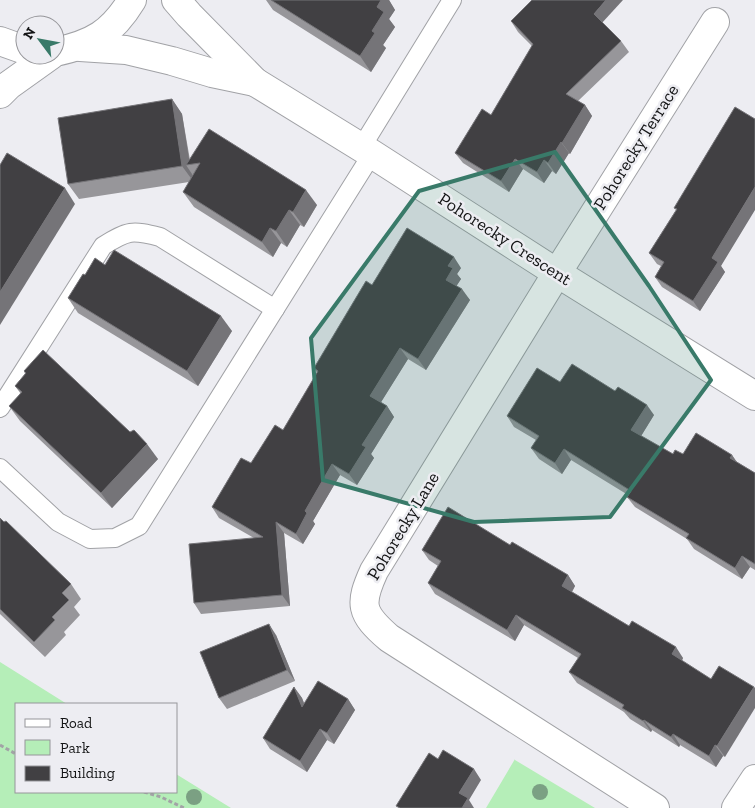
<svg xmlns="http://www.w3.org/2000/svg" width="755" height="808" font-family="'Zilla Slab',serif">
  <rect width="100%" height="100%" fill="#ededf2"/>
  <!-- green -->
  <g fill="#b5eeb8">
    <path d="M0 662 67 704H16V792H176V774L231 808H0Z"/>
    <path d="M515 759V760L595 808H486Z"/>
  </g>
  <g fill="none" stroke-linecap="round" stroke-linejoin="round">
    <!-- lane casing -->
    <g stroke="#a1a2a6" stroke-width="20">
      <g id="lane">
        <path d="M361 148 452 0"/>
        <path d="M0 408 103 246C128 230 132 230 160 237L275 309"/>
        <path d="M0 468 58 522 90 539 115 538 139 526 372 154"/>
      </g>
    </g>
    <!-- street casing -->
    <g stroke="#a1a2a6" stroke-width="30">
      <g id="street">
        <path d="M176 0 189 15 255 82 372 154 557 273 755 396"/>
        <path d="M80 47 126 50 172 61 212 73 255 82"/>
        <path d="M655 808 389 638C360 613 359 604 374 571L557 273 715 22"/>
        <path d="M736 808 755 779"/>
      </g>
    </g>
    <!-- secondary casing -->
    <g stroke="#a1a2a6" stroke-width="30">
      <g id="secondary">
        <path d="M0 41 25 50"/>
        <path d="M55 52C93 44 112 33 132 0"/>
        <path d="M0 94 9 85 51 55"/>
      </g>
    </g>
    <!-- path -->
    <g stroke="#a2a3a6" stroke-width="3" stroke-dasharray="4 2.5" stroke-linecap="butt">
      <path d="M0 745 16 754"/>
      <path d="M144 792 161 797 184 808"/>
    </g>
    <!-- lane -->
    <use href="#lane" stroke="#fff" stroke-width="18"/>
    <!-- street -->
    <use href="#street" stroke="#fff" stroke-width="28"/>
    <!-- secondary -->
    <use href="#secondary" stroke="#fff" stroke-width="28"/>
  </g>
  <!-- trees -->
  <g fill="#7ba083">
    <circle cx="540" cy="792" r="8"/>
    <circle cx="194" cy="797" r="8"/>
  </g>
  <!-- wall -->
  <g fill="#97969a">
    <path d="M266 0H389L395 10 389 19 395 27 383 45 386 48 371 72 273 10Z"/>
    <path d="M511 21 603 23 621 41 629 52 578 101 585 105 592 116 570 154 569 153 556 174 552 171 544 183 523 169 509 192 463 163 455 153 491 115 532 46 518 32Z"/>
    <path d="M172 99 182 114 190 160 317 205 304 227 300 225 287 247 281 243 273 257 194 207 183 192 189 182 79 199 68 184Z"/>
    <path d="M755 119 721 266 725 272 700 311 662 287 655 277 661 266 657 264 649 253 676 210 674 208Z"/>
    <path d="M105 265 232 331 198 386 78 313 68 298 85 275Z"/>
    <path d="M461 268 457 274 461 279 456 286 470 300 426 370 408 359 381 402 387 406 394 417 371 454 374 458 357 485 340 475 313 521 315 524 303 544 284 533 290 606 201 614 194 603 254 538 219 518 212 507 251 463 283 430 317 373 314 368 372 285Z"/>
    <path d="M24 371 158 459 112 508 20 421 9 406 21 394 15 386 25 374Z"/>
    <path d="M560 382 654 415 641 436 673 454 732 455 737 462 755 473V570L750 567 742 579 694 549 687 539 635 507 627 497 628 495 571 460 562 474 539 459 531 448 536 440 514 427 507 416Z"/>
    <path d="M0 518 71 584 81 599 74 607 80 615 64 632 66 635 45 657 0 614Z"/>
    <path d="M510 545 568 575 575 586 572 592 683 658 682 661 725 757 723 756 716 767 680 745 679 747 652 730 651 732 630 719 624 712 577 683 569 672 578 658 524 625 515 641 435 594 428 583 438 566 429 560 422 550Z"/>
    <path d="M276 635 295 681 227 709 219 698Z"/>
    <path d="M294 687 302 698 304 703 348 699 355 710 334 744 327 740 307 772 270 749 263 738Z"/>
  </g>
  <!-- shaded-wall -->
  <g fill="#757478">
    <path d="M381 0H389L395 10 389 19 395 27 383 45 386 48 371 72 360 56 372 31 377 7Z"/>
    <path d="M606 0H623L601 24 594 14Z"/>
    <path d="M172 99 182 114 190 165H186L192 174 193 181 182 166Z"/>
    <path d="M585 105 592 116 570 154 562 143Z"/>
    <path d="M561 142 569 153 556 174 548 163Z"/>
    <path d="M515 159 523 169 509 192 501 181Z"/>
    <path d="M544 160 552 171 544 183 537 172Z"/>
    <path d="M755 187V210L721 266 725 272 700 311 693 301 712 258Z"/>
    <path d="M65 188 75 204 0 325V292Z"/>
    <path d="M306 190 317 205 304 227 293 212Z"/>
    <path d="M289 210 300 225 287 247 276 231Z"/>
    <path d="M270 228 281 243 273 257 262 242Z"/>
    <path d="M454 257 461 268 457 274 461 279 454 290 446 280 448 266Z"/>
    <path d="M462 289 470 300 426 370 418 359Z"/>
    <path d="M221 316 232 331 198 386 187 371Z"/>
    <path d="M400 348 408 359 378 407 370 396Z"/>
    <path d="M647 405 654 415 638 441 631 430Z"/>
    <path d="M387 406 394 417 371 454 374 458 357 485 349 474 362 445Z"/>
    <path d="M147 444 158 459 112 508 101 493Z"/>
    <path d="M564 449 571 460 562 474 555 463Z"/>
    <path d="M732 455 739 466 730 458Z"/>
    <path d="M332 464 340 475 313 521 315 524 303 544 296 534 305 511Z"/>
    <path d="M276 522 284 533 290 606 282 595Z"/>
    <path d="M742 556 750 567 742 579 735 568Z"/>
    <path d="M568 575 575 586 569 597 562 586Z"/>
    <path d="M516 615 524 625 515 641 507 630Z"/>
    <path d="M269 624 276 635 295 681 287 670Z"/>
    <path d="M676 647 683 658 679 665 672 654Z"/>
    <path d="M294 687 302 698 309 717 302 707Z"/>
    <path d="M754 687 755 688V708L725 757 717 746Z"/>
    <path d="M348 699 355 710 334 744 327 733Z"/>
    <path d="M644 720 652 730 651 732 643 721Z"/>
    <path d="M320 729 327 740 307 772 300 761Z"/>
    <path d="M673 734 680 745 679 747 671 737Z"/>
    <path d="M715 745 723 756 716 767 709 756Z"/>
    <path d="M474 769 481 780 469 800 474 808H462L459 793Z"/>
  </g>
  <!-- building -->
  <g fill="#414043" stroke="#757478">
    <path d="M271 0H381L377 7 384 12 372 31 375 33 360 56Z"/>
    <path d="M532 0H606L594 14 621 41 566 94 585 105 562 143 561 142 548 163 544 160 537 172 515 159 501 181 455 153 482 109 491 115 533 44 511 21Z"/>
    <path d="M172 99 182 166 68 184 58 118Z"/>
    <path d="M735 107 755 119V187L712 258 718 262 693 301 655 277 664 262 649 253 677 209 674 208Z"/>
    <path d="M209 129 306 190 293 212 289 210 276 231 270 228 262 242 183 192 200 163 186 165Z"/>
    <path d="M7 153 65 188 0 292V165Z"/>
    <path d="M407 228 454 257 448 266 453 268 446 280 462 289 418 359 400 348 370 396 387 406 362 445 366 447 349 474 332 464 305 511 307 513 296 534 276 522 282 595 194 603 189 544 263 537 212 507 241 458 251 463 275 425 283 430 318 371 314 368 366 281 372 285Z"/>
    <path d="M114 250 221 316 187 371 68 298 83 274 85 275 95 258 105 265Z"/>
    <path d="M43 350 130 432 134 430 147 444 101 493 9 406 22 392 15 386 26 373 24 371Z"/>
    <path d="M572 364 615 391 618 387 647 405 631 430 673 454 675 450 683 454 696 433 732 455 730 458 755 473V564L742 556 735 568 686 538 689 534 627 497 631 491 564 449 555 463 531 448 539 436 507 416 537 368 560 382Z"/>
    <path d="M448 507 510 545 512 542 568 575 562 586 629 626 632 621 676 647 672 654 711 679 719 666 754 687 717 746 715 745 709 756 673 734 671 737 644 720 643 721 622 708 624 705 569 672 581 654 516 615 507 630 428 583 441 561 422 550Z"/>
    <path d="M0 518 4 522 6 521 71 584 62 593 69 600 52 617 55 620 34 642 0 609Z"/>
    <path d="M269 624 287 670 219 698 200 652Z"/>
    <path d="M318 681 348 699 327 733 320 729 300 761 263 738 294 687 302 707Z"/>
    <path d="M443 750 474 769 459 793 468 798 462 808H400L396 806 429 753 438 759Z"/>
  </g>
  <!-- marked area -->
  <path fill="#397a69" fill-opacity="0.2" stroke="#397a69" stroke-width="4" stroke-linejoin="round" d="M555 152 649 286 711 380 610 517 474 522 323 480 311 338 419 191Z"/>
  <g text-anchor="middle" stroke-width="5" stroke-linejoin="round" paint-order="stroke">
    <!-- street labels -->
    <g font-size="18" fill="#131415" stroke="#ededf2">
      <text transform="translate(636 147) rotate(-58)" y="6">Pohorecky Terrace</text>
      <text transform="translate(505 239) rotate(33)" y="6">Pohorecky Crescent</text>
      <text transform="translate(403 526) rotate(-59)" y="6">Pohorecky Lane</text>
    </g>
  </g>
  <!-- legend -->
  <rect x="15" y="703" width="162" height="90" fill="#ededf2" stroke="#96969a"/>
  <rect x="25" y="719" width="25" height="8" fill="#ffffff" stroke="#96969a"/>
  <text x="60" y="728" font-size="15" fill="#131415">Road</text>
  <rect x="25" y="740" width="25" height="15" fill="#b5eeb8" stroke="#96969a"/>
  <text x="60" y="753" font-size="15" fill="#131415">Park</text>
  <rect x="25" y="766" width="25" height="15" fill="#414043" stroke="#96969a"/>
  <text x="60" y="778" font-size="15" fill="#131415">Building</text>
  <!-- north arrow -->
  <g transform="translate(40 40) rotate(302)"><circle r="24" fill="#ededf2" stroke="#96969a"/>
  <path d="M0-4L9 19L0 12L-9 19Z" fill="#397a69"/>
  <text y="-8" font-size="14" font-weight="bold" text-anchor="middle" fill="#131415">N</text>
  </g>
</svg>
